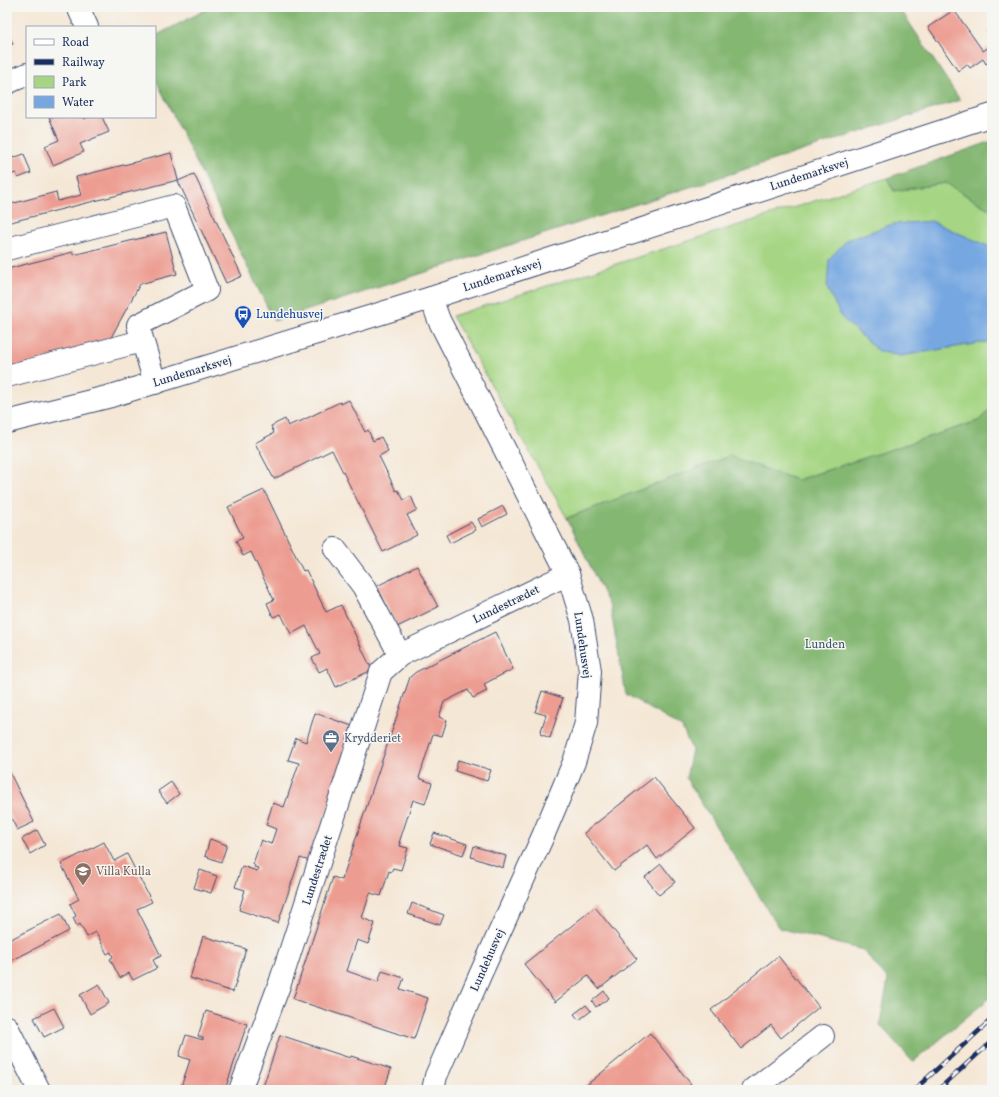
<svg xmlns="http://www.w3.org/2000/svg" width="999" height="1097" font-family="Vollkorn,serif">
  <rect width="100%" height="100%" fill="#f6f6f2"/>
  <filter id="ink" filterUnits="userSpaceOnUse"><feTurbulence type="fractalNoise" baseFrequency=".025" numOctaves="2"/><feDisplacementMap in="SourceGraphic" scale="8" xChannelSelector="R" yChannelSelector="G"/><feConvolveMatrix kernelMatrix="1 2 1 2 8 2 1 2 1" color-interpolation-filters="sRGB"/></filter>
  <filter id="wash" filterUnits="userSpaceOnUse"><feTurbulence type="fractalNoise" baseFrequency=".012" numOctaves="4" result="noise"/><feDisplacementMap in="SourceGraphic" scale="16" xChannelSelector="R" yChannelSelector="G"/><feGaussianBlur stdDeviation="0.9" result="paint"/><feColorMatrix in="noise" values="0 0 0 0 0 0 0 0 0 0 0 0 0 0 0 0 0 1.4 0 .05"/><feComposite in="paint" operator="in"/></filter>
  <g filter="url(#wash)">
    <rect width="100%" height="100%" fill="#f5e7d5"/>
    <!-- green -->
    <path fill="#a6d684" stroke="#608271" d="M887 178 894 191 946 183 992 211V248L931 221 900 356 992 341V408L978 421 797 480 729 456 567 518 452 316Z"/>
    <!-- forest -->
    <g fill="#84b772" stroke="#507368">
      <path d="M211 7H899L960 100 274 321 155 78V36Z"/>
      <path d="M992 141V211L946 183 894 191 887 178Z"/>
      <path d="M992 408V996L913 1062 880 1025 888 980 863 950 779 928 686 778 692 750 682 728 626 694 610 607 567 518 729 456 797 480 978 421Z"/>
    </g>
    <!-- water -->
    <path fill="#76a7e1" stroke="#486ba0" d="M931 221 992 248V341L900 356 878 351 842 318 827 288 829 259 847 240 893 224Z"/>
    <g id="blocks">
      <!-- building -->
      <g fill="#ed9c91">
        <path d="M954 10 983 51 992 45V59L986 64 983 59 970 68 967 64 958 71 928 27Z"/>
        <path d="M7 29 13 44 7 47Z"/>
        <path d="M992 29V39L988 32Z"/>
        <path d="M49 117H83L84 119 88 117H102L109 132 80 144 84 152 53 165 45 146 59 140Z"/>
        <path d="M7 143 13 158 24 154 31 173 18 178 16 173 7 176Z"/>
        <path d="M171 153 178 180 7 223V205L56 192 58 201 81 195 76 177Z"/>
        <path d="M194 174 242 276 226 283 178 181Z"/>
        <path d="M166 232 177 274 140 284 108 343 7 369V269L73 252V255Z"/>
        <path d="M349 400 365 432 368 430 373 441 381 437 388 451 379 456 396 491 398 490 404 500 411 496 417 510 407 515 417 535 383 552 332 450 274 479 255 443 274 433 271 426 285 419 288 426 299 421V422L340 402 341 404Z"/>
        <path d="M264 490 303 571 306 570 326 612 341 605 372 670 336 687 327 668 319 672 312 658 320 654 306 626 291 634 281 614 273 617 267 603 274 600 251 552 243 556 236 541 243 538 228 507Z"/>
        <path d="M503 506 507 514 482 527 478 519Z"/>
        <path d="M471 522 476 530 450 543 446 535Z"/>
        <path d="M417 566 438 607 397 627 377 586Z"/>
        <path d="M495 632 513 669 484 684 487 691 473 698 468 690 444 702 439 717 447 720 442 736 433 734 419 778 432 783 425 804 413 800 399 843H401L400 846 408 848 401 870 393 868 391 872 389 871 381 896 370 893 362 918 375 923 368 944 357 940 347 971 378 982 382 971 404 978 400 989 428 998 414 1039 293 999 333 877 342 880 410 677 416 672Z"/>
        <path d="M542 691 563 698 550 738 540 734 546 715 535 712Z"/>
        <path d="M315 713 355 727 310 861 300 858 278 923 239 910 245 890 235 887 242 866 257 871 258 868 254 867 255 865 253 864 261 840 271 844 276 829 266 825 273 803 284 807 299 763 288 760 296 738 306 742Z"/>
        <path d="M458 760 491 770 487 781 455 771Z"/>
        <path d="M7 767 34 822 17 830 7 809Z"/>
        <path d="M654 777 695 828 657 859 647 845 614 871 584 833Z"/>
        <path d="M171 782 179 794 167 803 158 791Z"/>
        <path d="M37 830 45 845 30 854 22 839Z"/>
        <path d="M434 833 467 844 463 855 430 844Z"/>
        <path d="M210 839 227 845 221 862 205 856Z"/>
        <path d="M104 842 114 861 127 854 152 902 137 909 161 956 153 960 157 968 133 980 129 973 120 978 110 959 113 957 111 952 107 954 96 932 87 937 80 924 77 926 73 918 76 916 70 904 79 899 61 864Z"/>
        <path d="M474 846 506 856 503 868 471 857Z"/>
        <path d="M661 864 675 882 659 895 645 877Z"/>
        <path d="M200 870 217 876 211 893 194 888Z"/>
        <path d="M412 903 444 915 440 925 408 914Z"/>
        <path d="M595 907 637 959 599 989 588 976 555 1002 524 964Z"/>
        <path d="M61 914 69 931 7 963V941Z"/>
        <path d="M203 936 246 949 233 992 190 978Z"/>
        <path d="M778 956 819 1007 781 1038 771 1025 741 1049 711 1010Z"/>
        <path d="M99 984 109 1003 90 1014 80 995Z"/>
        <path d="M604 991 609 998 596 1007 592 1001Z"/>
        <path d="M586 1005 591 1011 579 1020 574 1014Z"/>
        <path d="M54 1008 64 1027 44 1037 34 1018Z"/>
        <path d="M206 1011 247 1024 225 1090H180L190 1060 179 1056 186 1035 203 1040V1038L198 1036Z"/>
        <path d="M650 1033 691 1084 684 1090H584L583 1088Z"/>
        <path d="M280 1035 350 1058 351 1056 391 1069 384 1090H320L312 1087 307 1090H262Z"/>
      </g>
    </g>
  </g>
  <g filter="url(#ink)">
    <use href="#blocks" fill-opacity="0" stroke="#3c4b70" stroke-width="1"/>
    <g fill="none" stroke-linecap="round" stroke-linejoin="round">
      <!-- minor casing -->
      <g stroke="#3c4b70" stroke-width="24">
        <g id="minor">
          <path d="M78 7 87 27"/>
          <path d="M7 83 27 74"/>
          <path d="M7 249 174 206 207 290 138 325 155 383"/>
          <path d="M431 298 439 320 568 574 582 620 590 671 586 723 574 762 543 836 481 973 436 1076 433 1090"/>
          <path d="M7 376 142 341"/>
          <path d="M7 422 111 396 431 298 992 115"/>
          <path d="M335 549 363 586 400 655"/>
          <path d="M7 1027 39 1090"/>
          <path d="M240 1090 280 983 381 672 400 655 568 574"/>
          <path d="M753 1090 823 1036"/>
        </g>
      </g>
      <!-- minor -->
      <use href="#minor" stroke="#fff" stroke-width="22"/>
      <!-- rail casing -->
      <g stroke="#1b2f5e" stroke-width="4.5">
        <g id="rail">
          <path d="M914 1090 992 1019"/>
          <path d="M938 1090 992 1041"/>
        </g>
      </g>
      <!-- rail -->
      <use href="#rail" stroke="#f6f6f2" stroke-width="3" stroke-dasharray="9" stroke-linecap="butt"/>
    </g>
  </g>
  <!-- icons -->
  <defs>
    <g id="bus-pin" transform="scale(0.9)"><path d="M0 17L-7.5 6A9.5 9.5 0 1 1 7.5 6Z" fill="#1a4fb4" stroke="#f6f6f2"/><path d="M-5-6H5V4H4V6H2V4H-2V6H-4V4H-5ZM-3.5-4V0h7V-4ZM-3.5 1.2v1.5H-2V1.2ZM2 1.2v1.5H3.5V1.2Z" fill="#fff"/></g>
    <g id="office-pin" transform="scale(0.9)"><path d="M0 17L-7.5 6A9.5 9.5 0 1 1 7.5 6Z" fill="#5c6f8a" stroke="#f6f6f2"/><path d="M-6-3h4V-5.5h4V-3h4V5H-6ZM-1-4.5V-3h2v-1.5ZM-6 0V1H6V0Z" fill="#fff"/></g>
    <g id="school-pin" transform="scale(0.9)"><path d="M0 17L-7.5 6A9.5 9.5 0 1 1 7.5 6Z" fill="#8d6e63" stroke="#f6f6f2"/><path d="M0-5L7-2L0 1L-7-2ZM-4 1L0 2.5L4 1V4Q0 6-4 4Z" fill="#fff"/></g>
  </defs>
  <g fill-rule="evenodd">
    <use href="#bus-pin" x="243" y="314"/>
    <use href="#office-pin" x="331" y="738"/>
    <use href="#school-pin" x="83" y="871"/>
  </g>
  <g text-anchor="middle" stroke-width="3" stroke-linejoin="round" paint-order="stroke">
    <!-- street labels -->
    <g font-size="12" fill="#1b2f5e" stroke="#f6f6f2">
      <text transform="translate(809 174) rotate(-18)" y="4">Lundemarksvej</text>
      <text transform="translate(502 275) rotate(-18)" y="4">Lundemarksvej</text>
      <text transform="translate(192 371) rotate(-17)" y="4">Lundemarksvej</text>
      <text transform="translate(506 604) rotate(-26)" y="4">Lundestrædet</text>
      <text transform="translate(583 645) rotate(82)" y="4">Lundehusvej</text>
      <text transform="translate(317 870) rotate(-72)" y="4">Lundestrædet</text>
      <text transform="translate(487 960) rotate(-66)" y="4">Lundehusvej</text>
    </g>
    <!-- transit labels -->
    <g font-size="12" fill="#164399" stroke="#f6f6f2" text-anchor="start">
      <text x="256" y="318">Lundehusvej</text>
    </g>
    <!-- park labels -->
    <g font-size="12" fill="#3e5968" stroke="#f6f6f2">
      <text x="825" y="648">Lunden</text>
    </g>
    <!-- service labels -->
    <g font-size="12" fill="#4e5e75" stroke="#f6f6f2" text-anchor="start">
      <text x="344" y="742">Krydderiet</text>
    </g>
    <!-- education labels -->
    <g font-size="12" fill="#785e54" stroke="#f6f6f2" text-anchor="start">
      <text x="96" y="875">Villa Kulla</text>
    </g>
  </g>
  <!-- margin -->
  <rect width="999" height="1097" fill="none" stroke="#f6f6f2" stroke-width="24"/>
  <!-- legend -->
  <rect x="26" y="26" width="130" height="92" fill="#f6f6f2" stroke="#9ea6b7"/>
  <rect x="34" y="39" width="20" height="6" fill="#ffffff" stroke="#9ea6b7"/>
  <text x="62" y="46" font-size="12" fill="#1b2f5e">Road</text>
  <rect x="34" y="59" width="20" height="6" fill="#1b2f5e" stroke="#9ea6b7"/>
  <text x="62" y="66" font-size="12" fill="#1b2f5e">Railway</text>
  <rect x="34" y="76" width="20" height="12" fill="#a6d684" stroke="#9ea6b7"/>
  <text x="62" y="86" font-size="12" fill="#1b2f5e">Park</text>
  <rect x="34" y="96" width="20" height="12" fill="#76a7e1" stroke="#9ea6b7"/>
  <text x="62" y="106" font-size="12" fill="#1b2f5e">Water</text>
</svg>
